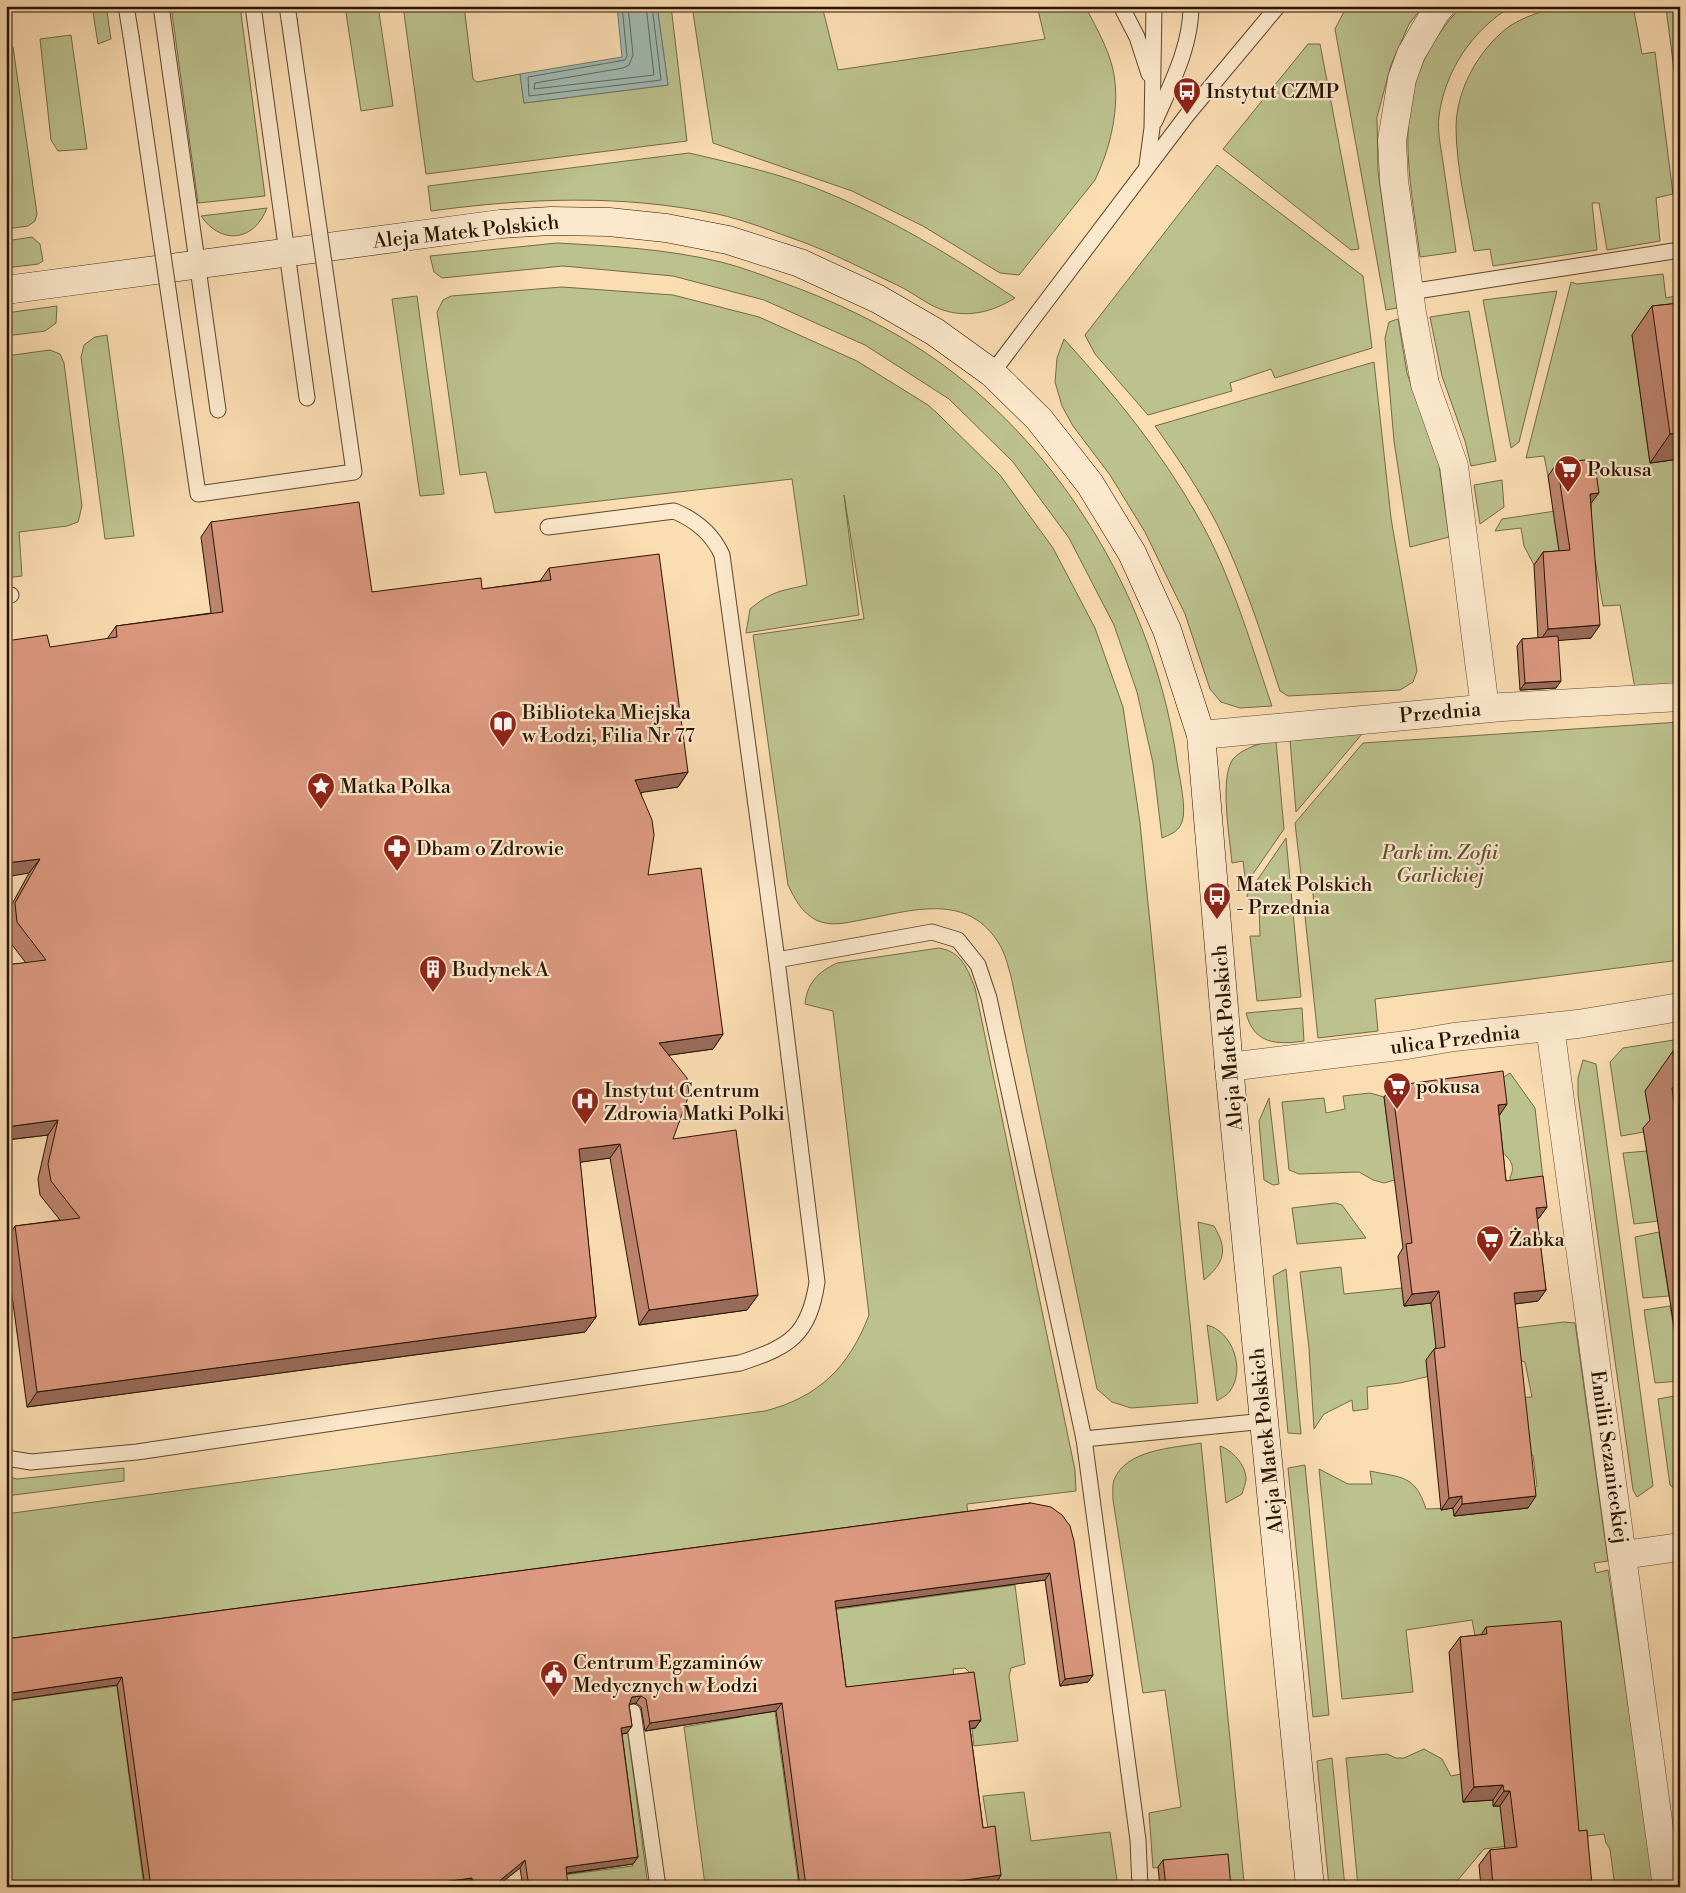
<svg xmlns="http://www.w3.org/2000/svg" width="1686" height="1893" font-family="'Libre Bodoni',serif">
  <rect width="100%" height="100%" fill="#fbddb2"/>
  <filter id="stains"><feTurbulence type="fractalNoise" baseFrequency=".004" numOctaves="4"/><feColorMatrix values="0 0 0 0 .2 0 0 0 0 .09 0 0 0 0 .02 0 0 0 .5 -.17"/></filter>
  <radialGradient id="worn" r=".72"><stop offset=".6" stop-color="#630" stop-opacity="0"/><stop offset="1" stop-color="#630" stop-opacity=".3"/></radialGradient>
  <!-- green -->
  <g fill="#bcc28e" stroke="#726a48">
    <path d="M92 6H106L111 39 98 44Z"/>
    <path d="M171 6H240L265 196 198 203Z"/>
    <path d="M345 6H378L393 106 361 111Z"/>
    <path d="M403 6H464L473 79 477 82 520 74 524 103 668 85 657 6H671L687 141 426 174Z"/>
    <path d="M692 6H822L838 70 1045 39 1037 6H1085C1094 23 1104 41 1110 59 1123 97 1112 145 1095 180L1019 275 1000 273 923 226 852 191 713 143Z"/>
    <path d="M1347 6 1361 7 1362 10 1366 6H1423L1409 24 1391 65 1377 117 1378 171 1397 308 1386 310 1335 29Z"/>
    <path d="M1462 6H1512C1472 30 1445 71 1439 116 1437 131 1441 148 1443 162 1447 192 1452 222 1456 252L1420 257C1408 161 1387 84 1462 6Z"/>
    <path d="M1560 6H1633L1642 54 1655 52 1673 194 1656 198 1660 241 1607 250 1599 203H1592L1597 250 1493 266 1490 249 1474 251C1467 210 1456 168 1456 126 1457 89 1478 51 1507 28 1522 17 1543 11 1560 6Z"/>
    <path d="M1672 6H1680V116L1666 8Z"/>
    <path d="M71 35 87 149 58 151 51 140 40 39Z"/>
    <path d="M1308 44H1320L1359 249 1351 250 1223 149Z"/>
    <path d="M13 47 37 214 35 221 28 226 6 229V48Z"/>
    <path d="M689 153C732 163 777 173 818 189 889 217 952 256 1015 298 992 312 967 319 940 309 925 303 912 292 897 285 865 270 833 253 800 241 774 232 745 220 717 214 622 194 527 198 431 211L428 186Z"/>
    <path d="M1217 165 1363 276 1372 348 1275 378 1271 369 1230 383 1232 391 1148 415 1095 354 1085 335Z"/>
    <path d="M267 208C254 242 221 245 201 216Z"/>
    <path d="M32 237 40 244 43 261 38 264 6 268V241Z"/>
    <path d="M557 243C612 246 667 249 721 262 741 267 762 275 781 282 846 305 912 338 965 382 1078 475 1157 617 1177 762 1179 776 1188 812 1181 824 1178 832 1169 835 1162 838L1153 763 1137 692 1114 625 1069 538 1013 462 949 399 865 345 764 300 673 276 563 266 442 278 434 272 430 256Z"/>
    <path d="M1663 274 1666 298 1680 295V338L1632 335 1650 463 1678 459 1680 449V691L1636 694 1620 605 1603 606 1595 560 1534 565 1524 546 1521 528 1495 531 1502 519 1589 506 1548 476 1544 456 1526 458 1571 282 1577 284Z"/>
    <path d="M562 287 673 295 759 317 857 361 928 405 938 414 1000 475 1053 548 1095 628 1123 707 1140 823 1198 1403 1131 1408 1112 1402 1097 1389 1011 976C1008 967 1006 956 1001 947 969 890 912 911 861 920 845 923 831 927 816 920 801 912 795 899 788 885L753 635 864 619 844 495 859 615 746 633 750 609C772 591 780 591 807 585L792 479 495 513 486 472 460 475 437 312 443 300 451 296Z"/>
    <path d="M1557 291 1519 442 1511 448 1483 300Z"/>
    <path d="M417 296 444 494 420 496 392 299Z"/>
    <path d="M57 306 56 323 45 331 6 336V313Z"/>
    <path d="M1469 311 1496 461 1471 466 1465 441 1442 376 1430 317Z"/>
    <path d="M1398 319 1407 373 1439 465 1449 537 1410 547 1394 441 1385 338 1389 322Z"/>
    <path d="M107 335 134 536 105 539 81 357 84 345 95 337Z"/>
    <path d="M1064 339C1114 394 1160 450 1197 515 1231 574 1250 642 1272 706L1240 708 1221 702 1210 689 1185 614 1145 532 1110 475 1073 426 1062 406 1055 382 1057 358Z"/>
    <path d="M50 350 60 354 64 363 82 506 78 522 67 526 19 532 22 576 6 578V356Z"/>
    <path d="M1374 362 1391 518 1417 671 1413 682 1400 690 1288 696 1280 691C1262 635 1244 579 1218 526 1200 491 1178 458 1155 426Z"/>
    <path d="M1502 480 1504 507 1480 524 1474 485Z"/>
    <path d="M1680 722V960L1375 999 1378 1031 1318 1038 1304 907 1314 905 1312 883H1302L1295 823 1363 743Z"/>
    <path d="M1362 734 1296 812 1290 740Z"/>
    <path d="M1276 741 1284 829 1246 884 1243 861 1232 863C1230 839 1219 778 1233 759 1243 748 1262 742 1276 741Z"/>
    <path d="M1286 838 1301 997 1257 1001 1250 936H1260L1259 906H1249L1247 895Z"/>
    <path d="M939 948C962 952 967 968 975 988L1075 1470 1076 1491 967 1504 968 1517 6 1646V1514L765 1411C819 1397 849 1367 869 1315L833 1011 805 1004C807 983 818 972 837 963Z"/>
    <path d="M1302 1008 1304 1041C1276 1045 1254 1044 1246 1013Z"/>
    <path d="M1680 1039V1086L1651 1127 1643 1128 1644 1132 1621 1136 1610 1062 1623 1048Z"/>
    <path d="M1583 1060 1596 1064 1653 1486 1637 1497 1633 1490 1578 1095V1078Z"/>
    <path d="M1510 1073 1535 1108 1545 1196 1511 1191 1510 1177C1516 1166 1510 1159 1501 1151L1384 1183 1373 1180 1359 1172 1299 1174 1289 1170 1282 1102 1324 1098 1326 1113 1345 1109 1343 1096 1370 1093 1384 1097 1388 1129 1495 1083Z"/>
    <path d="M1269 1098 1279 1184 1273 1185 1264 1180 1259 1121Z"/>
    <path d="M1647 1151 1658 1221 1634 1224 1623 1153Z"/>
    <path d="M1335 1203 1342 1205 1366 1238 1297 1244 1292 1208Z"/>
    <path d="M1198 1222 1214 1226C1228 1250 1225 1262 1204 1280Z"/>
    <path d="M1659 1232 1669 1296 1643 1298 1635 1237Z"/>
    <path d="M1341 1267 1344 1294 1402 1288 1404 1306 1431 1303 1432 1314 1515 1328 1564 1322 1575 1323 1608 1561 1594 1563 1596 1573 1608 1570 1643 1803 1653 1887H1615L1610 1849 1606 1843 1604 1834 1484 1849 1452 1887H1358L1346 1758 1387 1754 1396 1758H1404L1424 1749 1442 1759 1451 1776 1461 1774 1493 1800 1494 1806 1476 1641 1472 1620 1406 1630 1413 1692 1342 1699 1319 1469 1348 1484H1372L1370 1471C1401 1478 1415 1474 1426 1509L1453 1508 1454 1516 1527 1494 1537 1486 1533 1455H1522L1516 1398 1532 1397 1525 1362 1511 1357 1400 1383 1367 1387 1368 1409 1353 1411 1352 1400 1324 1414 1314 1429 1309 1348 1300 1272Z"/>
    <path d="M1286 1269 1301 1434 1288 1433 1273 1276Z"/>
    <path d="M1670 1306 1680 1364V1381L1655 1383 1644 1310Z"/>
    <path d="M1207 1325C1232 1331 1246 1369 1230 1391 1228 1395 1221 1398 1217 1401Z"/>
    <path d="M1680 1395V1489L1676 1490 1670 1485 1658 1399Z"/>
    <path d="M1201 1443 1244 1882 1243 1887H1226L1222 1862 1153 1868 1149 1813 1181 1807 1165 1690 1143 1693 1113 1500C1113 1494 1112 1485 1114 1480 1126 1449 1174 1448 1201 1443Z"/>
    <path d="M1220 1446C1232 1450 1246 1465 1246 1479 1246 1483 1243 1490 1242 1494L1226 1503Z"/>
    <path d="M1305 1465 1329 1715 1313 1717 1288 1468Z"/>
    <path d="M124 1468V1481L6 1496V1476L17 1479Z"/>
    <path d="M1015 1585 1025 1664 1011 1668 1009 1676 1018 1741 974 1746 972 1729 976 1728 969 1672 965 1668 953 1669 954 1680 842 1694 831 1610Z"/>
    <path d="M733 1670 773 1697 799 1887H696L705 1885 684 1727 741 1717Z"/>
    <path d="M117 1686 144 1887H6V1701Z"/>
    <path d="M614 1720 628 1733 648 1887H549L548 1877 633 1866Z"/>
    <path d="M1332 1758 1345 1887H1329L1317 1761Z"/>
    <path d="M1024 1792 1031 1841 1110 1832 1118 1887H997L983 1796Z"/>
  </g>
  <!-- water -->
  <path fill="#a0bab4" stroke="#70776c" d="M617 6H657L668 85 524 103 520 74 622 57Z"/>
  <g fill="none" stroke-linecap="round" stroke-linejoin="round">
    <!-- shore -->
    <g stroke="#64665a" stroke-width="1">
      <path d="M622 6 627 56 625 60 528 77 529 96 661 80 652 6"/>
      <path d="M628 6 633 55 629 65 623 68 535 83 534 89 654 75 646 6"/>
    </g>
    <!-- lane casing -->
    <g stroke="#5c462d" stroke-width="17">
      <g id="lane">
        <path d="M126 6 131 36"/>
        <path d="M161 6 218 410"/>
        <path d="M253 6 307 398"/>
        <path d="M287 6 289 19"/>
        <path d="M1121 6 1137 37 1149 74"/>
        <path d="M1155 121C1171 84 1191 47 1191 6"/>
        <path d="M1147 165 1152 128 1154 6"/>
        <path d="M1410 292 1680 250"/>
        <path d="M992 373 1187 115 1278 6"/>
        <path d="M548 527 674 511C696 520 712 533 722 555L777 960"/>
        <path d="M6 595H11"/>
        <path d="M1084 1439 1138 1840 1140 1887"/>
        <path d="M6 1458 31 1462 137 1452 740 1363C789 1347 809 1336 817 1282L777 960 932 932 958 940 978 965 989 998 1084 1439 1265 1421"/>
        <path d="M633 1712 658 1887"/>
      </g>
    </g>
    <!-- street casing -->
    <g stroke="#5c462d" stroke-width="29">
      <g id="street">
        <path d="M1441 6 1435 13 1411 54 1402 79 1392 140 1394 181 1412 313 1425 384 1454 466 1485 708"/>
        <path d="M1201 735 1502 707 1680 697"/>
        <path d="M1550 1027 1667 1887"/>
        <path d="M1229 1067 1407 1045 1454 1037 1578 1024 1680 1007"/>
        <path d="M1623 1555 1680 1547"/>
      </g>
    </g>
    <!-- secondary casing -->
    <g stroke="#271301" stroke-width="29">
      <path id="secondary" d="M6 290 500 224 551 221 609 222 666 228 728 240 800 263 878 299 935 332 992 373 1039 419 1090 484 1132 553 1167 630 1201 735 1229 1067 1310 1887"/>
    </g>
    <!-- lane -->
    <use href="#lane" stroke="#fce9cd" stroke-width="15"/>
    <!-- street -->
    <use href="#street" stroke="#fce9cd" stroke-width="28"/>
    <!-- secondary -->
    <use href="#secondary" stroke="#fce9cd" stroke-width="28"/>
    <!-- lane-bridge casing -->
    <g stroke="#5c462d" stroke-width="17" stroke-linecap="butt">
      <path id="lane-bridge" d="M131 36 198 494 354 472 289 19"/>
    </g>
    <!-- lane-bridge -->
    <use href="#lane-bridge" stroke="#fce9cd" stroke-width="15"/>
  </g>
  <!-- wall -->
  <g fill="#bd846e" stroke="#271301">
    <path d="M1680 303V457L1679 459 1650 463 1632 335 1652 306Z"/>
    <path d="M1557 463 1591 504V638L1558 640 1556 688 1520 690 1517 646 1522 639 1538 638 1534 565 1543 552 1559 551 1548 476Z"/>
    <path d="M211 522 372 592 482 589 540 581 549 568 688 772 678 787 641 792 648 875 723 1034 713 1049 669 1055 673 1139 758 1295 747 1310 639 1325 610 1158 580 1162 596 1317 585 1332 27 1407 6 1251V1239L15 1226 60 1220 40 1195 38 1179 48 1135 6 1140V965L26 963 6 937V915L29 873 107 639 116 626 211 613 201 537Z"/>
    <path d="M1680 1050V1365L1643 1128 1650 1120 1645 1091 1673 1051Z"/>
    <path d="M1392 1086 1507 1104 1499 1115 1506 1181 1547 1207 1539 1218 1537 1219 1546 1290 1538 1301 1515 1304 1528 1508 1454 1516 1453 1508 1441 1510 1426 1360 1434 1349 1436 1348 1431 1303 1404 1306 1398 1256 1403 1248 1384 1097Z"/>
    <path d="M1031 1503 1093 1675 1088 1682 1060 1686 1045 1580 836 1608 846 1687 981 1720 975 1728H970L983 1828 1001 1875 996 1883 966 1887H800L776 1711 645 1731 641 1707 636 1703 629 1704V1705L632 1726 627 1733 622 1734 638 1857 633 1864 566 1874 568 1887H523L520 1868 496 1887H467V1886L459 1887H145L117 1685 6 1639Z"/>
    <path d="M1486 1627 1579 1831 1592 1885 1604 1887H1481L1479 1865 1490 1850 1505 1849 1500 1806H1493V1800L1463 1802 1449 1652 1460 1637 1481 1635Z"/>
    <path d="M1163 1860 1231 1887H1160L1158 1867Z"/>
  </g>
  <!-- shaded-wall -->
  <g fill="#9a6b5a" stroke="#271301">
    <path d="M1680 433V457L1679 459 1650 463 1670 434Z"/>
    <path d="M1599 493 1589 506 1590 494Z"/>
    <path d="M1600 625 1591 638 1539 642 1548 629Z"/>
    <path d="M1561 681 1556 688 1520 690 1525 683Z"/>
    <path d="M688 772 678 787 625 795 635 780Z"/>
    <path d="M40 859 29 873 6 877V863Z"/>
    <path d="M723 1034 713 1049 649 1058 659 1043Z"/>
    <path d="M1507 1104 1499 1116 1498 1105Z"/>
    <path d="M58 1120 48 1135 6 1140V1127Z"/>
    <path d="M620 1144 610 1158 568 1164 579 1149Z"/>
    <path d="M1547 1207 1539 1218 1528 1220 1536 1208Z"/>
    <path d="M1546 1290 1538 1301 1506 1305 1514 1293Z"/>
    <path d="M1439 1291 1431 1303 1404 1306 1412 1294Z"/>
    <path d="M758 1295 747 1310 639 1325 649 1310Z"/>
    <path d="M596 1317 585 1332 27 1407 37 1392Z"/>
    <path d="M1462 1496 1453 1508 1441 1510 1449 1498Z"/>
    <path d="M1536 1496 1528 1508 1454 1516 1462 1504Z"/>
    <path d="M1050 1573 1045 1580 830 1609 835 1601Z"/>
    <path d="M1093 1675 1088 1682 1060 1686 1065 1679Z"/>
    <path d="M122 1677 117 1685 6 1701V1694Z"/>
    <path d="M641 1696 636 1703 627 1705 632 1697Z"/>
    <path d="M782 1703 776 1711 645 1731 650 1723Z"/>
    <path d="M981 1720 975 1728 964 1729 969 1721Z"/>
    <path d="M632 1726 627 1733 615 1735 621 1728Z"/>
    <path d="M1503 1785 1493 1800 1463 1802 1474 1787Z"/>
    <path d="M1504 1791H1510L1500 1806H1493Z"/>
    <path d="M638 1857 633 1864 560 1874 566 1867Z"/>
    <path d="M525 1860 520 1868 496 1887H492Z"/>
    <path d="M1001 1875 996 1883 966 1887H916Z"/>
    <path d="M472 1878 467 1886 459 1887H407Z"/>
  </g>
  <!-- building -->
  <g fill="#dc9980" stroke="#271301">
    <path d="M1680 303V433L1670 434 1652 306Z"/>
    <path d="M1594 459 1599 493 1590 494 1600 625 1548 629 1543 552 1570 550 1557 463Z"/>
    <path d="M359 502 372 592 481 578 482 589 551 580 549 568 659 554 688 772 635 780 652 820 654 835 648 875 701 868 723 1034 659 1043 687 1078 689 1095 673 1139 736 1130 758 1295 649 1310 620 1144 579 1149 596 1317 37 1392 15 1226 80 1218 51 1181 48 1164 58 1120 6 1127V965L46 960 17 922 15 903 40 859 6 863V641L47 635 50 647 117 637 116 626 223 612 211 522Z"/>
    <path d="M1558 636 1561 681 1525 683 1522 639Z"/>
    <path d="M1680 1050V1141L1672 1088 1679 1087 1673 1051Z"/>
    <path d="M1503 1071 1507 1104 1498 1105 1506 1181 1543 1176 1547 1207 1536 1208 1546 1290 1514 1293 1536 1496 1462 1504V1496L1449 1498 1434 1349 1445 1347 1439 1291 1412 1294 1406 1244 1412 1243 1392 1086Z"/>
    <path d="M1031 1503 1051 1507 1062 1515 1070 1526 1074 1541 1093 1675 1065 1679 1050 1573 835 1601 846 1687 974 1672 981 1720 969 1721 983 1828 995 1826 1001 1875 916 1887H806L782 1703 650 1723 646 1699 641 1696 632 1697 629 1705 632 1726 621 1728 638 1857 566 1867 568 1887H529L525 1860 492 1887H473L472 1878 407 1887H151L122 1677 6 1694V1639Z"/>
    <path d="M1561 1621 1579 1831 1587 1830 1592 1885 1603 1884 1604 1887H1493L1490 1850 1517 1847 1510 1791H1504L1503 1785 1474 1787 1460 1637 1487 1634 1486 1627Z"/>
    <path d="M1228 1854 1231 1887H1166L1163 1860Z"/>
  </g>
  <!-- icons -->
  <defs>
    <g id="bus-pin" transform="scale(1.4375)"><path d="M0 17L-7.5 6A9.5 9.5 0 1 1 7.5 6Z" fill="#8f2418" stroke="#fce9cd"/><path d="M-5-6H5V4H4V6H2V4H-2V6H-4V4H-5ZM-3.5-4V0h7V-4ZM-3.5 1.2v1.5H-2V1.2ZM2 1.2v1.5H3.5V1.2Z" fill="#fff"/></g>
    <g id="supermarket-pin" transform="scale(1.4375)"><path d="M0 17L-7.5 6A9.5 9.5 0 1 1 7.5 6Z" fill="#8f2418" stroke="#fce9cd"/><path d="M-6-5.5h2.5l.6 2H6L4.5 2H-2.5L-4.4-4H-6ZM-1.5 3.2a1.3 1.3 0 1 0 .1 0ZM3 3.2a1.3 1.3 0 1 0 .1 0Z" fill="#fff"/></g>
    <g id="library-pin" transform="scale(1.4375)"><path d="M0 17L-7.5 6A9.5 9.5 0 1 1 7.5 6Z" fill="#8f2418" stroke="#fce9cd"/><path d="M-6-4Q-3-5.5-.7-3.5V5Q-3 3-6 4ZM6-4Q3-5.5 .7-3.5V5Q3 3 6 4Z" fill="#fff"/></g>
    <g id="sight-pin" transform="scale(1.4375)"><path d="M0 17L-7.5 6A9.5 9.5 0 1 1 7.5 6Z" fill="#8f2418" stroke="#fce9cd"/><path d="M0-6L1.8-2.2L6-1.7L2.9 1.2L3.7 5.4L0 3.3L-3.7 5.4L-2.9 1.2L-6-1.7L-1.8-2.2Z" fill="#fff"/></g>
    <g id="pharmacy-pin" transform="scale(1.4375)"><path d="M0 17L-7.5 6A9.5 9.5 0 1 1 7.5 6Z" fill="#8f2418" stroke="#fce9cd"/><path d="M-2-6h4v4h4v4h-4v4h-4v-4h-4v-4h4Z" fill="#fff"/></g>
    <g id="building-pin" transform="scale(1.4375)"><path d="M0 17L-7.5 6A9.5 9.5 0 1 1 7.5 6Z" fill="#8f2418" stroke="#fce9cd"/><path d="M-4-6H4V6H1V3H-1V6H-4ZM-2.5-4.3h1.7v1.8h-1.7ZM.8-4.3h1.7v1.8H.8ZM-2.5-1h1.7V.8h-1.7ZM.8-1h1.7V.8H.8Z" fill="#fff"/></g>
    <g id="hospital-pin" transform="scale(1.4375)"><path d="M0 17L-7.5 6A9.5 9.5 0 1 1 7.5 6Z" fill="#8f2418" stroke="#fce9cd"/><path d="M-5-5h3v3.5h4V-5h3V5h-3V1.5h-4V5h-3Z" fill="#fff"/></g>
    <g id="civic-pin" transform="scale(1.4375)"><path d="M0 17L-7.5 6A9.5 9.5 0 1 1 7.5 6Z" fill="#8f2418" stroke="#fce9cd"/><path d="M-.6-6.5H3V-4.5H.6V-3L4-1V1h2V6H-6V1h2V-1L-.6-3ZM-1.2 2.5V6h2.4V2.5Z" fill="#fff"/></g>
  </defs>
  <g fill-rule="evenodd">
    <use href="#bus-pin" x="1187" y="91"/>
    <use href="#supermarket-pin" x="1568" y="469"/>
    <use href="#library-pin" x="503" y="724"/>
    <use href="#sight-pin" x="321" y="786"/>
    <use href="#pharmacy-pin" x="397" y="848"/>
    <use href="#bus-pin" x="1217" y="896"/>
    <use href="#building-pin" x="433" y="969"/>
    <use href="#supermarket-pin" x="1397" y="1086"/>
    <use href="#hospital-pin" x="585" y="1101"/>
    <use href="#supermarket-pin" x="1490" y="1239"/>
    <use href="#civic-pin" x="554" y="1674"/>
  </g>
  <g text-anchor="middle" stroke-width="4.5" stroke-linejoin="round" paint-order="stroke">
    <!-- poi labels -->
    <g font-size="20" fill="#271301" stroke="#fce9cd" text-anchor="start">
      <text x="1206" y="98">Instytut CZMP</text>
      <text x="1587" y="476">Pokusa</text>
      <text x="522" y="719">Biblioteka Miejska<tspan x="522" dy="23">w Łodzi, Filia Nr 77</tspan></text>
      <text x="340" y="793">Matka Polka</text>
      <text x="416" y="855">Dbam o Zdrowie</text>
      <text x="1236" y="891">Matek Polskich<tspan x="1236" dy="23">- Przednia</tspan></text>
      <text x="452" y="976">Budynek A</text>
      <text x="1416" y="1093">pokusa</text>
      <text x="604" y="1097">Instytut Centrum<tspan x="604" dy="23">Zdrowia Matki Polki</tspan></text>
      <text x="1509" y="1246">Żabka</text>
      <text x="573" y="1669">Centrum Egzaminów<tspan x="573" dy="23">Medycznych w Łodzi</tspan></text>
    </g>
    <!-- street labels -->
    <g font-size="20" fill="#271301" stroke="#fce9cd">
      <text transform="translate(466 231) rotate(-6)" y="7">Aleja Matek Polskich</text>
      <text transform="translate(1440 712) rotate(-5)" y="7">Przednia</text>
      <text transform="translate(1227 1038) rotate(-95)" y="7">Aleja Matek Polskich</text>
      <text transform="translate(1455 1039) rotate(-7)" y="7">ulica Przednia</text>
      <text transform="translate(1266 1441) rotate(-96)" y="7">Aleja Matek Polskich</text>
      <text transform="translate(1610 1457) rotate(82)" y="7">Emilii Sczanieckiej</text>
    </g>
    <!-- park labels -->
    <g font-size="20" font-style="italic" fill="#5b5032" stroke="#fce9cd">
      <text x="1440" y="859">Park im. Zofii<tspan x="1440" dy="23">Garlickiej</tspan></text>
    </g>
  </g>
  <!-- margin -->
  <rect width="1686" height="1893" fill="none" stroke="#fbddb2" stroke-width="25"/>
  <rect x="8" y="8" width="1671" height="1878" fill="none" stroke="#271301" stroke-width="2.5"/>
  <rect x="12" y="12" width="1661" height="1868" fill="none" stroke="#271301"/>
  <rect width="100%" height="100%" filter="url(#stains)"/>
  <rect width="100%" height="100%" fill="url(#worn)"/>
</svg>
